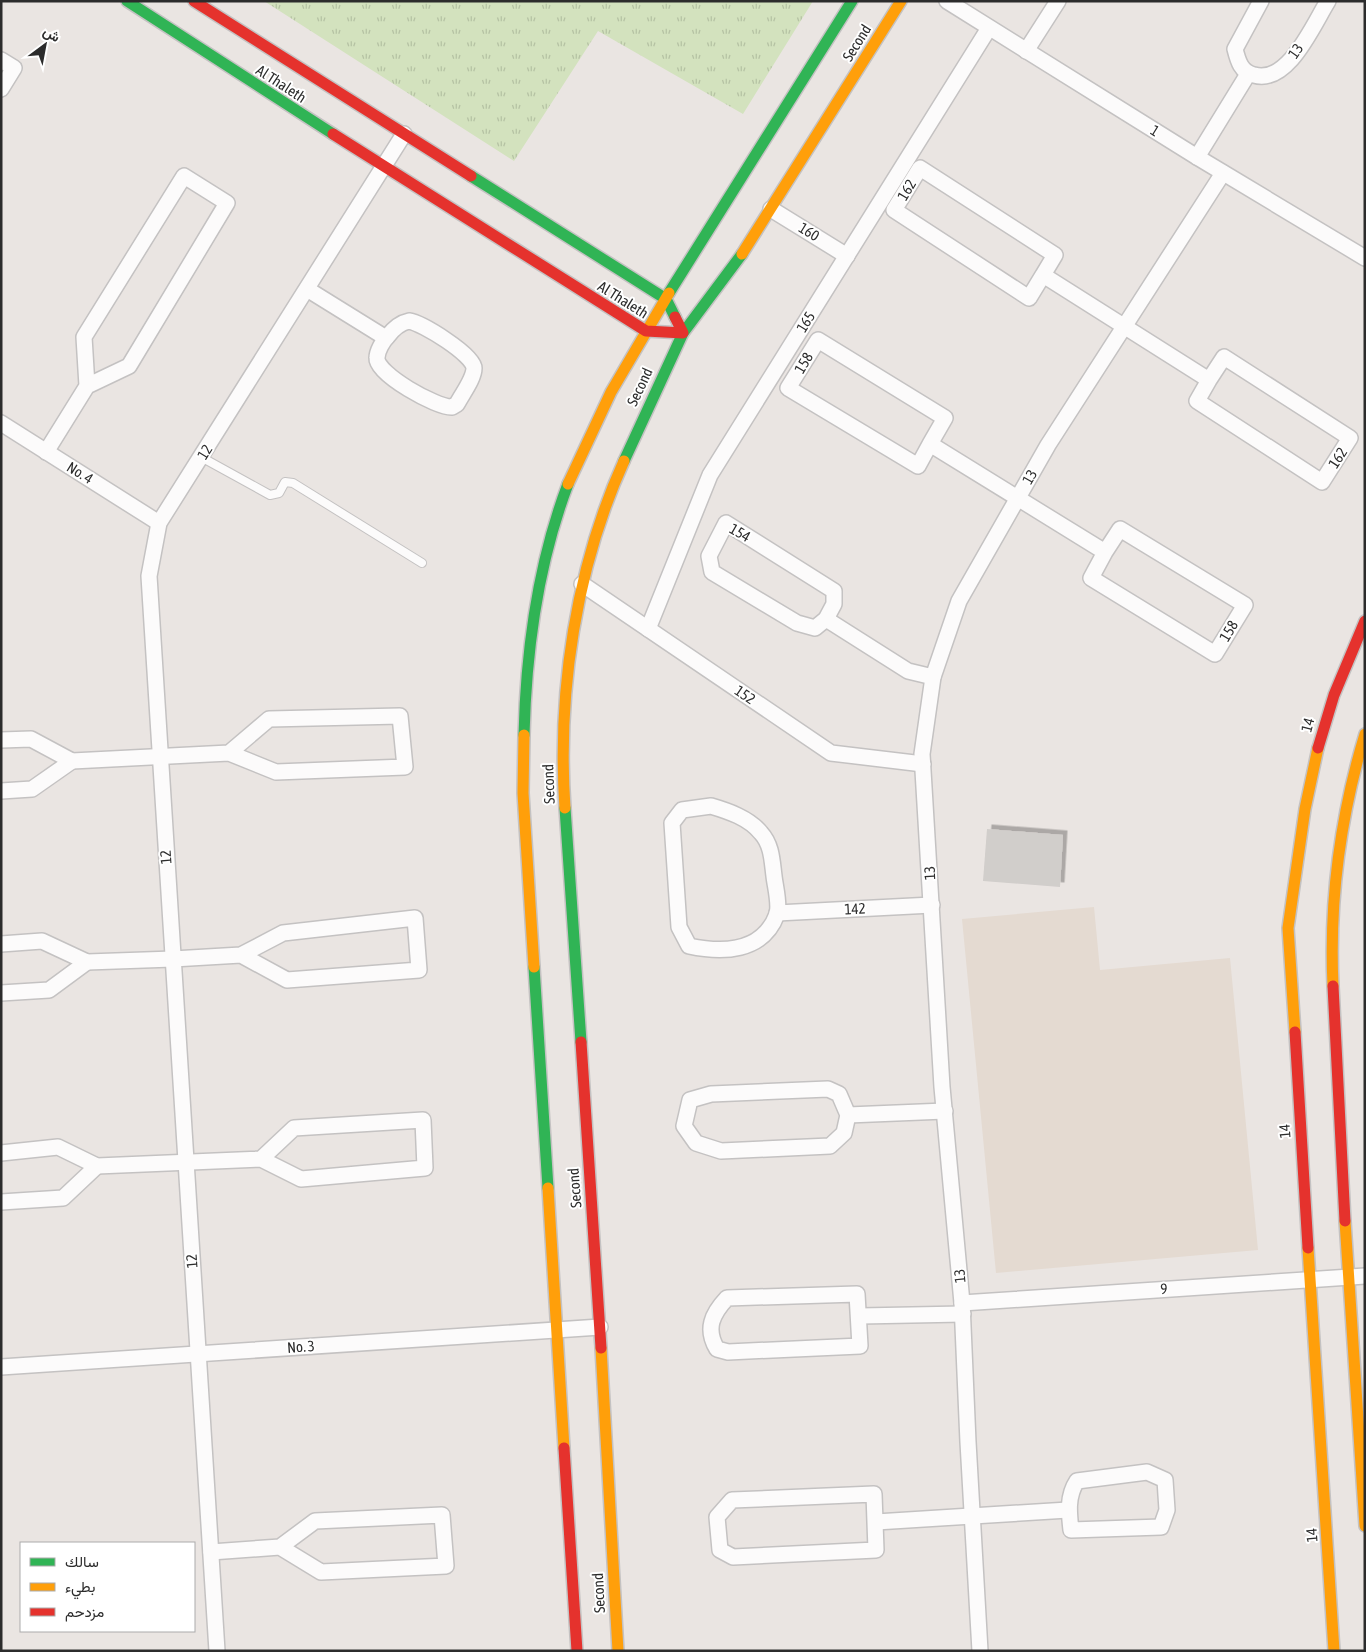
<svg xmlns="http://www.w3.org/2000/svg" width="1366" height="1652" font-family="'Asap Condensed',Vazirmatn,sans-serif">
  <defs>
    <pattern id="grass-tufts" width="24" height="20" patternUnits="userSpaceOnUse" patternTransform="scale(1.25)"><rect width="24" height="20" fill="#d3e2be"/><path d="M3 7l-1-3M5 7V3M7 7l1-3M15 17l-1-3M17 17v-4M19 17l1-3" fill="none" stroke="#b5c2a3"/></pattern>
    <filter id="shadow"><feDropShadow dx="4.5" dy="-4.5" stdDeviation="0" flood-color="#0004"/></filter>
  </defs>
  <rect width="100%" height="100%" fill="#eae5e2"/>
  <!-- education -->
  <path fill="#e4dad1" d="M1094 907 1100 970 1230 958 1258 1250 996 1273 962 919Z"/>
  <!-- grass -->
  <path fill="url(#grass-tufts)" d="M264 1H813L743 114 598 31 514 161Z"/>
  <!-- building -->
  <path fill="#d1cecb" filter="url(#shadow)" d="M987 829 1063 835 1060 887 983 881Z"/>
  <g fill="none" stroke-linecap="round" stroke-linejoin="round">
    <!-- lane casing -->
    <g stroke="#c4c2c2" stroke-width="10">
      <path id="lane" d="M201 457 270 495 279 493 285 482 293 483 422 563"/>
    </g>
    <!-- street casing -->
    <g stroke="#c4c2c2" stroke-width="18">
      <g id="street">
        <path d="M947 1 1197 157 1365 258"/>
        <path d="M1261 1 1235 49C1238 61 1241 72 1254 75 1288 85 1313 25 1328 1"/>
        <path d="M1026 51 1058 1"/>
        <path d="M1 60 14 68 1 89"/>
        <path d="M1197 157 1248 74"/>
        <path d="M771 209 847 256"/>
        <path d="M1043 275 1055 255 920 168 894 210 1029 298 1043 275 1209 380 1197 401 1322 482 1350 438 1224 357 1209 380"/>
        <path d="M307 289 386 338"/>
        <path d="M409 321C422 323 474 355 474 368 474 379 462 394 457 404L452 407C437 408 376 374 377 358 377 351 383 341 387 337 393 329 399 323 409 321Z"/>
        <path d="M1 423 159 523"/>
        <path d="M930 444 945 418 818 340 788 388 918 466 930 444 1105 552 1091 578 1215 654 1245 605 1120 529 1105 552"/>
        <path d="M46 452 87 386 129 366 227 203 184 176 84 337 87 386"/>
        <path d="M582 584 831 753 923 764"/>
        <path d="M826 619 834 604V591L726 523 709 556 712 572 797 623 815 628 826 619 908 671 933 677"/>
        <path d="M648 629 710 475 989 28"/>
        <path d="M1 740 31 739 72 761 229 753 276 772 405 767 400 716 269 719 229 753"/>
        <path d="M1 791 32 789 72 761"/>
        <path d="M711 806C728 811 749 818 761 833 772 845 772 861 774 876 775 886 780 904 777 914 763 953 722 953 689 946L679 927 672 823 682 810Z"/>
        <path d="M777 913 932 905"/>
        <path d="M1 944 42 941 87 962 173 959 241 955 283 933 415 918 419 970 287 980 241 955"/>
        <path d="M1 993 49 990 87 962"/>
        <path d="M828 1089 839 1094 848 1115 844 1133 830 1146 721 1151 696 1143 684 1126 690 1100 711 1094Z"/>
        <path d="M848 1115 945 1111"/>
        <path d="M1 1153 58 1147 97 1166 261 1159 301 1179 425 1168 423 1120 294 1128 261 1159"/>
        <path d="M1 1202 63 1198 97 1166"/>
        <path d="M857 1294 860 1346 728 1352 717 1349C705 1329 712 1314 727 1298Z"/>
        <path d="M962 1303 1365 1276"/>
        <path d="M860 1316 963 1314"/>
        <path d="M1 1367 600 1327"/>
        <path d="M1147 1472 1165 1480 1167 1510 1161 1527 1071 1530C1069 1513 1067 1496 1077 1481Z"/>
        <path d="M874 1494 876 1550 733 1557 720 1550 717 1517 732 1500Z"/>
        <path d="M876 1522 1068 1510"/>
        <path d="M211 1552 280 1547 315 1521 442 1515 446 1566 321 1572 280 1547"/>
        <path d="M217 1651 149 576 159 523 404 134"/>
        <path d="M980 1651 968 1442 962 1303 942 1087 922 754 933 677 959 601 1048 445 1223 173"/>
      </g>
    </g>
    <!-- fast casing -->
    <g stroke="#c4c2c2" stroke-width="14">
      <g id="fast">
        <path d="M127 1 333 134"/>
        <path d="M471 176 666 299 675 317"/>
        <path d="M669 293 852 1"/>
        <path d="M624 461 683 333 742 254"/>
        <path d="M524 735C526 651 538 563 568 484"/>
        <path d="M565 808 581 1042"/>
        <path d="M534 967 548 1188"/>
      </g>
    </g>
    <!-- slow casing -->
    <g stroke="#c4c2c2" stroke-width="14">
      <g id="slow">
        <path d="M742 254 901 1"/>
        <path d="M568 484 611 392 669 293"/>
        <path d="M524 735 523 793 534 967"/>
        <path d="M565 808C557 692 576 567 624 461"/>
        <path d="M1333 986C1329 900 1340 817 1365 734"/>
        <path d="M1295 1032 1288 928 1305 809 1318 748"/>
        <path d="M548 1188 564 1448"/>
        <path d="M1345 1221 1365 1526"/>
        <path d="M1308 1248 1334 1651"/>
        <path d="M601 1348 618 1651"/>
      </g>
    </g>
    <!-- jam casing -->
    <g stroke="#c4c2c2" stroke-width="14">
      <g id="jam">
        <path d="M194 1 471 176"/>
        <path d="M333 134 646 331 683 333 675 317"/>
        <path d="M1318 748 1334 695 1365 621"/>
        <path d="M1333 986 1345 1221"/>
        <path d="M1295 1032 1308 1248"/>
        <path d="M581 1042 601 1348"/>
        <path d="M564 1448 577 1651"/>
      </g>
    </g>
    <!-- lane -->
    <use href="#lane" stroke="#fcfbfb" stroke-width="8"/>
    <!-- street -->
    <use href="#street" stroke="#fcfbfb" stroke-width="15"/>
    <!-- fast -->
    <use href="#fast" stroke="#30b455" stroke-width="11"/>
    <!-- slow -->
    <use href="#slow" stroke="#ff9f0a" stroke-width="11"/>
    <!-- jam -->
    <use href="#jam" stroke="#e5322d" stroke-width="11"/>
  </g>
  <g text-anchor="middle" stroke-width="4" stroke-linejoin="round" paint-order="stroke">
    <!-- street labels -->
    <g font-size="15" fill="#2c2c2c" stroke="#fff">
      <text transform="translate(857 43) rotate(-58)" y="5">Second</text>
      <text transform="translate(1296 51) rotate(-55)" y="5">13</text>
      <text transform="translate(281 84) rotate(33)" y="5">Al Thaleth</text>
      <text transform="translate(1155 131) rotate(32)" y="5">1</text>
      <text transform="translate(907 190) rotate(-59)" y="5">162</text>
      <text transform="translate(809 232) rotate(32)" y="5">160</text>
      <text transform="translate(623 300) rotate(32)" y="5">Al Thaleth</text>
      <text transform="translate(806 322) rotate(-58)" y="5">165</text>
      <text transform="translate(804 363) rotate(-59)" y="5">158</text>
      <text transform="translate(640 387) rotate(-65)" y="5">Second</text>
      <text transform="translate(205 452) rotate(-58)" y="5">12</text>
      <text transform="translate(1338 458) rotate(-57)" y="5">162</text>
      <text transform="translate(80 473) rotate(32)" y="5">No. 4</text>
      <text transform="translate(1030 477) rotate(-60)" y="5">13</text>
      <text transform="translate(740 533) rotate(30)" y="5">154</text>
      <text transform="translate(1229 631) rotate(-59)" y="5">158</text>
      <text transform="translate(745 695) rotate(34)" y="5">152</text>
      <text transform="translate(1308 725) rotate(-75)" y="5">14</text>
      <text transform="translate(549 784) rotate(-92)" y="5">Second</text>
      <text transform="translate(166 857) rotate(-94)" y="5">12</text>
      <text transform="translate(930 873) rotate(-93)" y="5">13</text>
      <text transform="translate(855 909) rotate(-3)" y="5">142</text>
      <text transform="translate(1285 1131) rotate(-94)" y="5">14</text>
      <text transform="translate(575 1188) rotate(-94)" y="5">Second</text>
      <text transform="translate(192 1261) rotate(-94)" y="5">12</text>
      <text transform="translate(960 1276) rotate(-95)" y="5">13</text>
      <text transform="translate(1164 1289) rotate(-4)" y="5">9</text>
      <text transform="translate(301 1347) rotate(-4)" y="5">No. 3</text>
      <text transform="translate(1312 1535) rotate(-94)" y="5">14</text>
      <text transform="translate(599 1593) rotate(-93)" y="5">Second</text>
    </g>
  </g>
  <!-- border -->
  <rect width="1366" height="1652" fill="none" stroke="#2c2c2c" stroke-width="5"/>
  <!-- legend -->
  <rect x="20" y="1542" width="175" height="90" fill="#ffffff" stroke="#ababab"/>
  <rect x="30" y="1558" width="25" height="8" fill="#30b455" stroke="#ababab"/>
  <text x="65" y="1567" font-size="15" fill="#2c2c2c">سالك</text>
  <rect x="30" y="1583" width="25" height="8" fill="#ff9f0a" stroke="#ababab"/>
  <text x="65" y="1592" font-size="15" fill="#2c2c2c">بطيء</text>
  <rect x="30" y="1608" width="25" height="8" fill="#e5322d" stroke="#ababab"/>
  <text x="65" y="1617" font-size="15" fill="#2c2c2c">مزدحم</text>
  <!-- north arrow -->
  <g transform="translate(45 45) rotate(32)" stroke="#ffffff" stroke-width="4" paint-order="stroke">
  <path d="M0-4L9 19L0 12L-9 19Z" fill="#2c2c2c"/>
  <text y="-8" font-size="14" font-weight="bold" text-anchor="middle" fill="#2c2c2c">ش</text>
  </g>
</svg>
